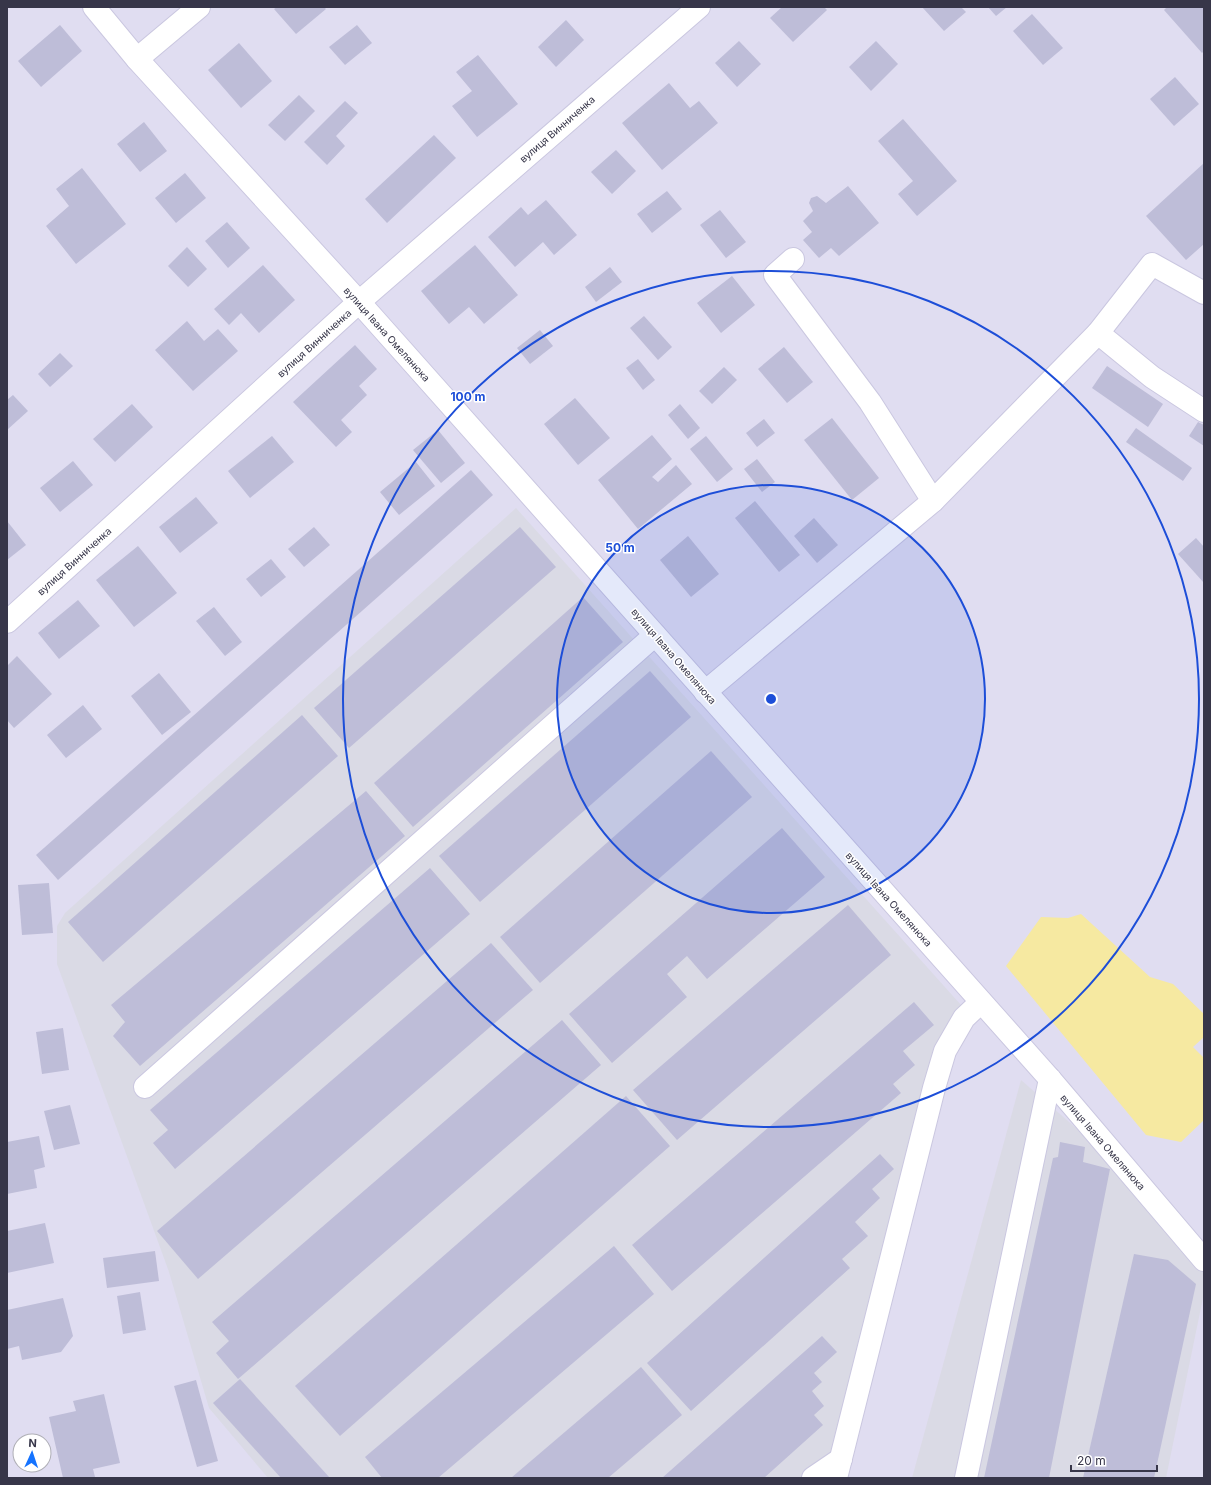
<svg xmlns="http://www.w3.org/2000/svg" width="1211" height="1485" font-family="Inter,sans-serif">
  <rect width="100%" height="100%" fill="#eae8f5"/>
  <!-- residential -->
  <path fill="#e0ddf1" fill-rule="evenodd" d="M7 7H1204V1478H7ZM20 1441H44V1465H20Z"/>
  <!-- industrial -->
  <g fill="#dadae5">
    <path d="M516 508 961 1005 848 1478H268L209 1408 169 1272 57 964V926L65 913Z"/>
    <path d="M1021 1080 1108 1156 1204 1272V1293L1166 1478H912Z"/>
  </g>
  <!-- water -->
  <path fill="#f6e9a1" d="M1081 914 1150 977 1173 984 1204 1014V1037L1193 1047 1204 1058V1120L1181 1142 1146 1135 1006 966 1041 917 1068 918Z"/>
  <!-- building -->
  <g fill="#bebdd8">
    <path d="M277 7H324L326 9 296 34 274 9Z"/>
    <path d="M782 7H824L827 10 793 42 770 18Z"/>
    <path d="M922 7H961L966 12 944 31Z"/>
    <path d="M988 7H1007L996 16Z"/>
    <path d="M1167 7H1204V51L1202 53 1164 10Z"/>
    <path d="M1032 14 1063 48 1043 65 1013 31Z"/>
    <path d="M566 20 584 40 556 67 538 47Z"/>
    <path d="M60 25 82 51 41 87 18 61Z"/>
    <path d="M357 25 372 43 345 65 329 47Z"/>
    <path d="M739 41 761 64 737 87 715 63Z"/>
    <path d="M876 41 898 64 871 91 849 67Z"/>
    <path d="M239 43 272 81 241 108 208 70Z"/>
    <path d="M478 55 518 104 477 137 452 106 472 91 456 72Z"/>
    <path d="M1175 77 1199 104 1174 126 1150 99Z"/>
    <path d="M669 83 690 108 699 101 718 123 662 170 622 123Z"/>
    <path d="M299 95 315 111 285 141 268 125Z"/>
    <path d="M345 101 358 113 336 136 345 146 327 165 304 142Z"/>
    <path d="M903 119 957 181 917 216 898 194 913 181 878 141Z"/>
    <path d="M144 122 167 151 140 172 117 144Z"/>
    <path d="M434 135 456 158 387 223 365 199Z"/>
    <path d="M616 150 636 171 612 194 591 172Z"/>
    <path d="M1204 163V244L1186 260 1146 216Z"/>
    <path d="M82 168 126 224 76 264 46 226 69 206 56 189Z"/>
    <path d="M185 173 206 198 176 223 155 198Z"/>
    <path d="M848 186 879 223 839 256 831 248 819 258 803 240 812 232 803 221 813 211 809 203 811 198 817 196 826 203Z"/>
    <path d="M667 191 682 209 652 233 637 214Z"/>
    <path d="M546 200 577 235 554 255 543 242 515 267 488 237 521 207 528 215Z"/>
    <path d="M720 210 746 242 726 258 700 225Z"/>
    <path d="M227 222 250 248 228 268 205 241Z"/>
    <path d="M475 245 518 295 484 324 469 307 449 324 421 291Z"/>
    <path d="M187 247 207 269 188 287 168 266Z"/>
    <path d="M263 265 295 300 259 333 241 313 229 325 214 309Z"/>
    <path d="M610 267 622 282 596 302 585 287Z"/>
    <path d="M732 276 755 305 721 333 697 303Z"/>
    <path d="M644 316 672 347 658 360 630 328Z"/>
    <path d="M187 321 204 341 218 329 238 351 193 391 155 350Z"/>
    <path d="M540 330 553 346 530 364 517 348Z"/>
    <path d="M355 345 377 369 359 386 367 395 341 420 352 432 336 447 293 402Z"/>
    <path d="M784 347 813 382 787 403 758 369Z"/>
    <path d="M60 353 73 366 50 387 38 374Z"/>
    <path d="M638 359 655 380 643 390 626 368Z"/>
    <path d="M1107 366 1163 404 1148 427 1092 388Z"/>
    <path d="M724 367 737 380 712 404 699 391Z"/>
    <path d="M13 395 28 411 7 430V400Z"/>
    <path d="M575 398 610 438 578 465 544 424Z"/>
    <path d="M132 404 153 427 115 462 93 439Z"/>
    <path d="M680 404 700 428 688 439 668 415Z"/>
    <path d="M832 418 879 478 852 500 804 440Z"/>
    <path d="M764 419 775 433 757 447 746 433Z"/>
    <path d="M1198 422 1204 425V446L1189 436Z"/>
    <path d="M1136 428 1192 468 1183 481 1126 442Z"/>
    <path d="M438 430 465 463 441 483 413 450Z"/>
    <path d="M652 435 672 459 652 477 658 482 676 465 692 484 638 529 598 480Z"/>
    <path d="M272 436 294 462 250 498 228 471Z"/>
    <path d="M706 436 733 469 717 482 690 449Z"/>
    <path d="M757 459 775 482 762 492 744 469Z"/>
    <path d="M73 461 93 485 60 512 40 488Z"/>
    <path d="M416 462 435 486 399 515 380 492Z"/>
    <path d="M471 470 493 495 58 880 36 855Z"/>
    <path d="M196 497 218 523 180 553 159 527Z"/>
    <path d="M755 501 800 555 779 572 735 518Z"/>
    <path d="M814 518 838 545 817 563 794 536Z"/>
    <path d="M7 521 26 545 7 560Z"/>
    <path d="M314 527 330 545 304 567 288 549Z"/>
    <path d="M520 527 556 567 349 748 314 708Z"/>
    <path d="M688 536 719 574 691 597 660 560Z"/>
    <path d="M1196 538 1204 547V583L1178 554Z"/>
    <path d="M138 546 177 593 134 627 96 580Z"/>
    <path d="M271 559 286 577 261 597 246 579Z"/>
    <path d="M583 597 623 642 413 827 374 783Z"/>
    <path d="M78 600 100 626 59 659 38 633Z"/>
    <path d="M214 607 242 642 225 656 196 621Z"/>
    <path d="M17 656 52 694 14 728 7 720V666Z"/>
    <path d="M650 671 691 717 480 902 439 856Z"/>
    <path d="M159 673 191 712 162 735 131 696Z"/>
    <path d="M83 705 102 729 66 758 47 735Z"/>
    <path d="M302 715 338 756 103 962 68 922Z"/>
    <path d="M711 751 752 797 540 983 500 937Z"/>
    <path d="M366 791 405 836 140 1066 113 1036 125 1022 111 1005Z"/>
    <path d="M782 828 825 877 707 979 687 956 667 974 687 997 612 1063 569 1014Z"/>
    <path d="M430 868 470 914 175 1169 153 1143 168 1130 150 1110Z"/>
    <path d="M49 883 53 933 22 935 18 885Z"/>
    <path d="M848 905 891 955 677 1140 633 1090Z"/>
    <path d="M491 943 533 990 198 1279 157 1231Z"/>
    <path d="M914 1002 934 1025 903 1051 915 1065 893 1084 901 1093 672 1291 632 1245Z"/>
    <path d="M562 1020 601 1065 238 1379 216 1353 229 1341 212 1322Z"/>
    <path d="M63 1028 69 1070 42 1074 36 1032Z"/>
    <path d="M626 1096 670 1146 340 1436 295 1386Z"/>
    <path d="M70 1105 80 1144 54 1150 44 1111Z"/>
    <path d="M39 1136 45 1167 34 1170 37 1188 7 1194V1142Z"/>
    <path d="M1060 1142 1085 1147 1083 1162 1110 1169 1049 1478H984L1053 1158 1058 1157Z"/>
    <path d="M880 1154 894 1169 872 1189 880 1198 855 1222 868 1236 842 1259 850 1268 691 1411 647 1363Z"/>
    <path d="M45 1223 54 1263 7 1273V1231Z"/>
    <path d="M614 1246 654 1294 438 1478H382L365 1457Z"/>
    <path d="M155 1251 159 1281 107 1288 103 1258Z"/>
    <path d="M1134 1254 1168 1260 1196 1284 1154 1478H1083Z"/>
    <path d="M140 1292 146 1330 123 1334 117 1296Z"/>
    <path d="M63 1298 73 1336 61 1352 22 1360 19 1346 7 1349V1310Z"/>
    <path d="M822 1336 837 1352 814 1373 822 1382 812 1391 824 1406 814 1415 823 1425 764 1478H662Z"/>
    <path d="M641 1367 682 1415 608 1478H511Z"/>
    <path d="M240 1379 330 1478H281L213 1403Z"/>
    <path d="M196 1380 218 1461 197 1467 174 1386Z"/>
    <path d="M104 1394 120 1463 93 1469 95 1477 89 1478H63L49 1417 76 1411 73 1401Z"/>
  </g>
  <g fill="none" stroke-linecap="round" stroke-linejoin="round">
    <!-- minor casing -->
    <g stroke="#cac7e0" stroke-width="24">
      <g id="minor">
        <path d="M94 7 137 59 359 302 1050 1079 1204 1260"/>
        <path d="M137 59 199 7"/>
        <path d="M793 259 775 275 870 402 933 501"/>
        <path d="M1098 333 1152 377 1204 411"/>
        <path d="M7 622 359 302 699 7"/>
        <path d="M705 692 933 501 1098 333 1152 264 1204 293"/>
        <path d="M145 1087 655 635"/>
        <path d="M813 1478 841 1459"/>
        <path d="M836 1478 934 1088 945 1051 964 1018 981 1002"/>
        <path d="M966 1478 1050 1079"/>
      </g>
    </g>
    <!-- minor -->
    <use href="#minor" stroke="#fff" stroke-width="22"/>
  </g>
  <!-- distance rings -->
  <circle cx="771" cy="699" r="214" fill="#1d4ed8" fill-opacity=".12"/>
  <g fill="none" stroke="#1d4ed8" stroke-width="2">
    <circle cx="771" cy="699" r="214"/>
    <circle cx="771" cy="699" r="428"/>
  </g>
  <g text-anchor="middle" stroke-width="3" stroke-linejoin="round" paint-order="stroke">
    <!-- street labels -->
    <g font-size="10" fill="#373649" stroke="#fff">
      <text transform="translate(557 129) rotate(-41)" y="4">вулиця Винниченка</text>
      <text transform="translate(387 334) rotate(48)" y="4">вулиця Івана Омелянюка</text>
      <text transform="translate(314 343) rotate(-42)" y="4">вулиця Винниченка</text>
      <text transform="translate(74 561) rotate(-42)" y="4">вулиця Винниченка</text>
      <text transform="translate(674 656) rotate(49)" y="4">вулиця Івана Омелянюка</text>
      <text transform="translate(889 899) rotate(48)" y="4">вулиця Івана Омелянюка</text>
      <text transform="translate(1103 1142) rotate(49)" y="4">вулиця Івана Омелянюка</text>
    </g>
  </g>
  <circle cx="771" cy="699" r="6" fill="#1d4ed8" stroke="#fff" stroke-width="2"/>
  <g font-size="12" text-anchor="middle" font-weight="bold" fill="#1d4ed8" stroke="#fff" stroke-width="3" stroke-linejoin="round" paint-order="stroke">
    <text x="468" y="401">100 m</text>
    <text x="620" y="552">50 m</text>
  </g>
  <!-- border -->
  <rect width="1211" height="1485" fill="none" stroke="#373649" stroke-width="16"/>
  <!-- north arrow -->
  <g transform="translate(32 1453) rotate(3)"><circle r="19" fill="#ffffff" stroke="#afafb6"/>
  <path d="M0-3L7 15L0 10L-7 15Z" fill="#1573ff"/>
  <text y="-6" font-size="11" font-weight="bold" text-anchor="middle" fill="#373649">N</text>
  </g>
  <!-- scale -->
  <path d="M1071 1465v6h86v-6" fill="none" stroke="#373649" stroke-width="2"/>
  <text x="1077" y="1465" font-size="12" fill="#373649" stroke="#ffffff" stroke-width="3" paint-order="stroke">20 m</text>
</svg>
